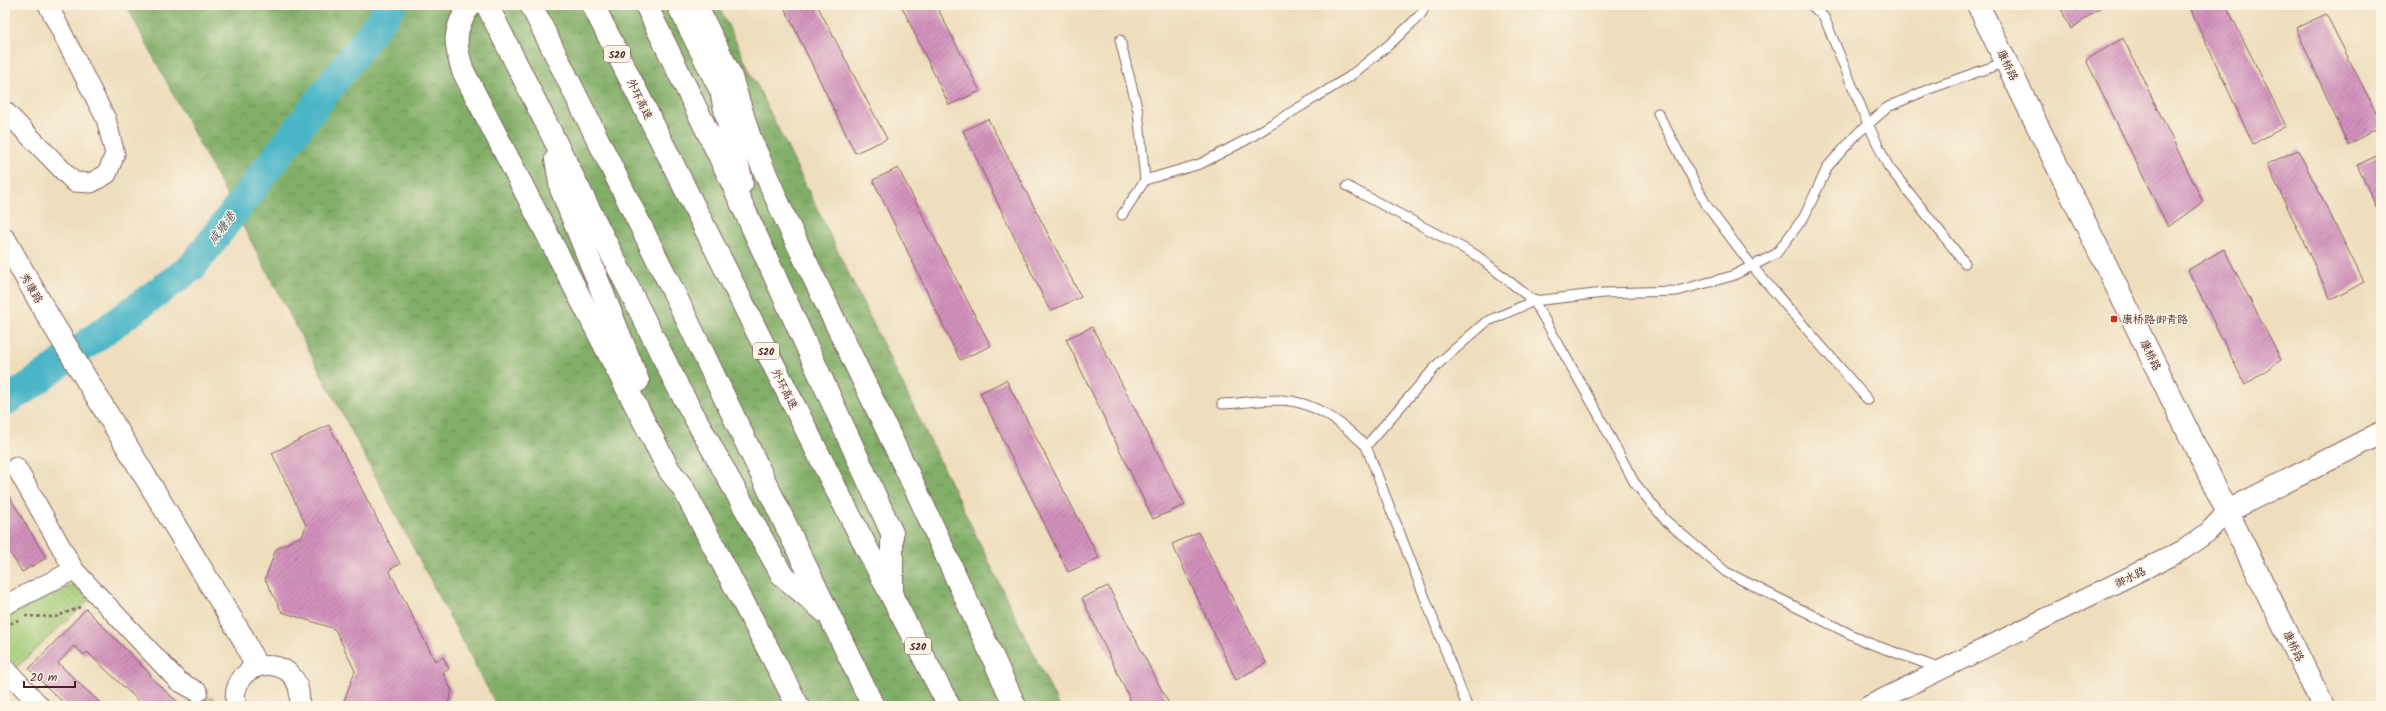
<svg xmlns="http://www.w3.org/2000/svg" width="2386" height="711" font-family="Kalam,'LXGW WenKai TC',sans-serif">
  <defs>
    <pattern id="forest-crowns" width="20" height="18" patternUnits="userSpaceOnUse"><rect width="20" height="18" fill="#81ae67"/><path d="M2 6a3 3 0 1 1 6 0M12 15a3 3 0 1 1 6 0" fill="none" stroke="#6c8d55"/></pattern>
    <pattern id="park-dots" width="8" height="8" patternUnits="userSpaceOnUse"><rect width="8" height="8" fill="#a2ca76"/><path d="M2 2h.1M6 6h.1" fill="none" stroke="#8dad66" stroke-width="1.8" stroke-linecap="round"/></pattern>
    <pattern id="building-hatch" width="6" height="6" patternUnits="userSpaceOnUse"><rect width="6" height="6" fill="#d191bc"/><path d="M-1 1l2-2M0 6l6-6M5 7l2-2" fill="none" stroke="#ac7699"/></pattern>
  </defs>
  <rect width="100%" height="100%" fill="#fcf5e5"/>
  <filter id="ink" filterUnits="userSpaceOnUse"><feTurbulence type="fractalNoise" baseFrequency=".025" numOctaves="2"/><feDisplacementMap in="SourceGraphic" scale="8" xChannelSelector="R" yChannelSelector="G"/><feConvolveMatrix kernelMatrix="1 2 1 2 8 2 1 2 1" color-interpolation-filters="sRGB"/></filter>
  <filter id="wash" filterUnits="userSpaceOnUse"><feTurbulence type="fractalNoise" baseFrequency=".012" numOctaves="4" result="noise"/><feDisplacementMap in="SourceGraphic" scale="16" xChannelSelector="R" yChannelSelector="G"/><feGaussianBlur stdDeviation="0.9" result="paint"/><feColorMatrix in="noise" values="0 0 0 0 0 0 0 0 0 0 0 0 0 0 0 0 0 1.4 0 .05"/><feComposite in="paint" operator="in"/></filter>
  <g filter="url(#wash)">
    <rect width="100%" height="100%" fill="#eedebd"/>
    <!-- forest -->
    <path fill="url(#forest-crowns)" stroke="#666649" d="M126 5H718L1059 706H497Z"/>
    <!-- park -->
    <g fill="url(#park-dots)" stroke="#767450">
      <path d="M74 584 90 599 17 667 5 655V617Z"/>
      <path d="M214 698 216 706H185L192 699Z"/>
    </g>
    <g fill="none" stroke-linecap="round" stroke-linejoin="round">
      <!-- river -->
      <path stroke="#49b5c7" stroke-width="30" d="M5 401 28 387 192 267 392 5"/>
    </g>
    <g id="blocks">
      <!-- building -->
      <g fill="url(#building-hatch)">
        <path d="M783 5H817L887 139 855 153Z"/>
        <path d="M901 5H936L980 91 949 105Z"/>
        <path d="M2059 5H2104L2071 29Z"/>
        <path d="M2197 5H2226L2286 126 2253 144 2190 8Z"/>
        <path d="M2326 14 2381 122V126L2348 145 2296 28Z"/>
        <path d="M2123 38 2203 202 2168 227 2086 60Z"/>
        <path d="M988 119 1081 297 1050 311 963 131Z"/>
        <path d="M2298 150 2364 282 2331 300 2267 164Z"/>
        <path d="M2381 154V217L2357 165Z"/>
        <path d="M898 168 991 346 960 360 873 180Z"/>
        <path d="M2224 249 2281 360 2245 385 2188 270Z"/>
        <path d="M1092 327 1185 505 1153 519 1066 339Z"/>
        <path d="M1006 380 1099 558 1068 572 980 393Z"/>
        <path d="M329 425 400 564 389 570 435 661 443 657 449 669 443 673 452 691 447 706H342L355 671 335 629 282 612 265 579 276 549 303 535 306 525 272 453Z"/>
        <path d="M5 489 46 558 22 572 5 545Z"/>
        <path d="M1198 532 1266 663 1236 680 1172 544Z"/>
        <path d="M1108 586 1170 706H1133L1082 598Z"/>
        <path d="M86 609 151 675 150 677 182 706H144L87 652 84 655 74 646 58 663 103 706H67L49 689 29 669Z"/>
      </g>
    </g>
  </g>
  <g filter="url(#ink)">
    <use href="#blocks" fill-opacity="0" stroke="#83625e" stroke-width="1"/>
    <g fill="none" stroke-linecap="round" stroke-linejoin="round">
      <!-- service casing -->
      <g stroke="#83625e" stroke-width="11">
        <g id="service">
          <path d="M1811 5 1824 17 1868 124 1888 166 1965 263"/>
          <path d="M1120 40 1138 111 1145 180 1122 215"/>
          <path d="M1658 113 1707 206 1752 266 1868 400"/>
          <path d="M1145 180 1200 164 1246 140 1349 77 1391 43 1421 14 1426 5"/>
          <path d="M1347 186 1476 255 1534 301 1596 410 1634 482 1665 520 1726 572 1866 642 1941 669"/>
          <path d="M1222 404C1241 403 1261 400 1281 400 1315 401 1343 424 1366 446L1467 706"/>
          <path d="M1366 446 1439 363 1486 322 1534 301 1604 293 1677 291 1732 276 1776 254 1804 217 1828 166 1858 133 1888 107 1929 89 2006 62"/>
        </g>
      </g>
      <!-- minor casing -->
      <g stroke="#83625e" stroke-width="21">
        <g id="minor">
          <path d="M5 111 74 182 91 183 107 174 115 154 106 119 48 5"/>
          <path d="M16 467 74 570 178 681 198 692"/>
          <path d="M5 605 74 570"/>
          <path d="M5 668 40 706"/>
          <path d="M236 706C227 654 307 650 299 706"/>
          <path d="M1868 706 2183 550 2207 533 2228 511"/>
        </g>
      </g>
      <!-- tertiary casing -->
      <g stroke="#83625e" stroke-width="24">
        <g id="tertiary">
          <path d="M5 240 48 316 243 638 256 666"/>
          <path d="M2228 511 2381 433"/>
        </g>
      </g>
      <!-- secondary casing -->
      <g stroke="#83625e" stroke-width="24">
        <path id="secondary" d="M1978 5 2323 706"/>
      </g>
      <!-- motorway casing -->
      <g stroke="#83625e" stroke-width="24">
        <g id="motorway">
          <path d="M470 5C453 29 454 44 463 71L669 470 683 488 798 706"/>
          <path d="M487 5 678 387 782 575 825 612"/>
          <path d="M531 5 678 301 873 706"/>
          <path d="M593 5 837 491 949 706"/>
          <path d="M646 5 728 174 892 533V593"/>
          <path d="M678 5 722 93 732 110"/>
          <path d="M696 5 730 74 750 138 784 216 917 492 1015 706"/>
          <path d="M722 96 742 183"/>
          <path d="M556 159 561 189 638 381"/>
        </g>
      </g>
      <!-- path -->
      <g stroke="#83625e" stroke-width="2.5" stroke-dasharray="3 3" stroke-linecap="butt">
        <path d="M25 616 55 617 83 606"/>
        <path d="M5 626 21 619"/>
      </g>
      <!-- service -->
      <use href="#service" stroke="#fff" stroke-width="9"/>
      <!-- minor -->
      <use href="#minor" stroke="#fff" stroke-width="19"/>
      <!-- tertiary -->
      <use href="#tertiary" stroke="#fff" stroke-width="22"/>
      <!-- secondary -->
      <use href="#secondary" stroke="#fff" stroke-width="22"/>
      <!-- motorway -->
      <use href="#motorway" stroke="#fff" stroke-width="22"/>
    </g>
  </g>
  <!-- markers -->
  <rect fill="#c8321e" stroke="#fcf5e5" stroke-width="1.5" x="2110" y="315" width="8" height="8" rx="2"/>
  <g text-anchor="middle" stroke-width="3" stroke-linejoin="round" paint-order="stroke">
    <!-- shield labels -->
    <g fill="#fcf5e5" stroke="#7f5f63" stroke-width="1">
      <rect x="604" y="46" width="26" height="16" rx="3"/>
      <rect x="753" y="343" width="26" height="16" rx="3"/>
      <rect x="905" y="638" width="26" height="16" rx="3"/>
    </g>
    <g font-size="10" font-weight="bold" fill="#4a1f2b">
      <text x="617" y="58">S20</text>
      <text x="766" y="355">S20</text>
      <text x="918" y="650">S20</text>
    </g>
    <!-- street labels -->
    <g font-size="11" fill="#4a1f2b" stroke="#fcf5e5">
      <text transform="translate(2008 65) rotate(64)" y="4">康桥路</text>
      <text transform="translate(640 99) rotate(64)" y="4">外环高速</text>
      <text transform="translate(32 288) rotate(60)" y="4">秀康路</text>
      <text transform="translate(2151 355) rotate(64)" y="4">康桥路</text>
      <text transform="translate(785 389) rotate(63)" y="4">外环高速</text>
      <text transform="translate(2130 577) rotate(-26)" y="4">御水路</text>
      <text transform="translate(2294 646) rotate(64)" y="4">康桥路</text>
    </g>
    <!-- poi labels -->
    <g font-size="11" fill="#4a1f2b" stroke="#fcf5e5" text-anchor="start">
      <text x="2122" y="323">康桥路御青路</text>
    </g>
    <!-- water labels -->
    <g font-size="12" font-style="italic" fill="#4a5462" stroke="#fcf5e5">
      <text transform="translate(222 228) rotate(-53)" y="4">咸塘港</text>
    </g>
  </g>
  <!-- margin -->
  <rect width="2386" height="711" fill="none" stroke="#fcf5e5" stroke-width="20"/>
  <!-- scale -->
  <path d="M24 681v6h51v-6" fill="none" stroke="#4a1f2b" stroke-width="2"/>
  <text x="30" y="681" font-size="12" fill="#4a1f2b" stroke="#fcf5e5" stroke-width="3" paint-order="stroke">20 m</text>
</svg>
